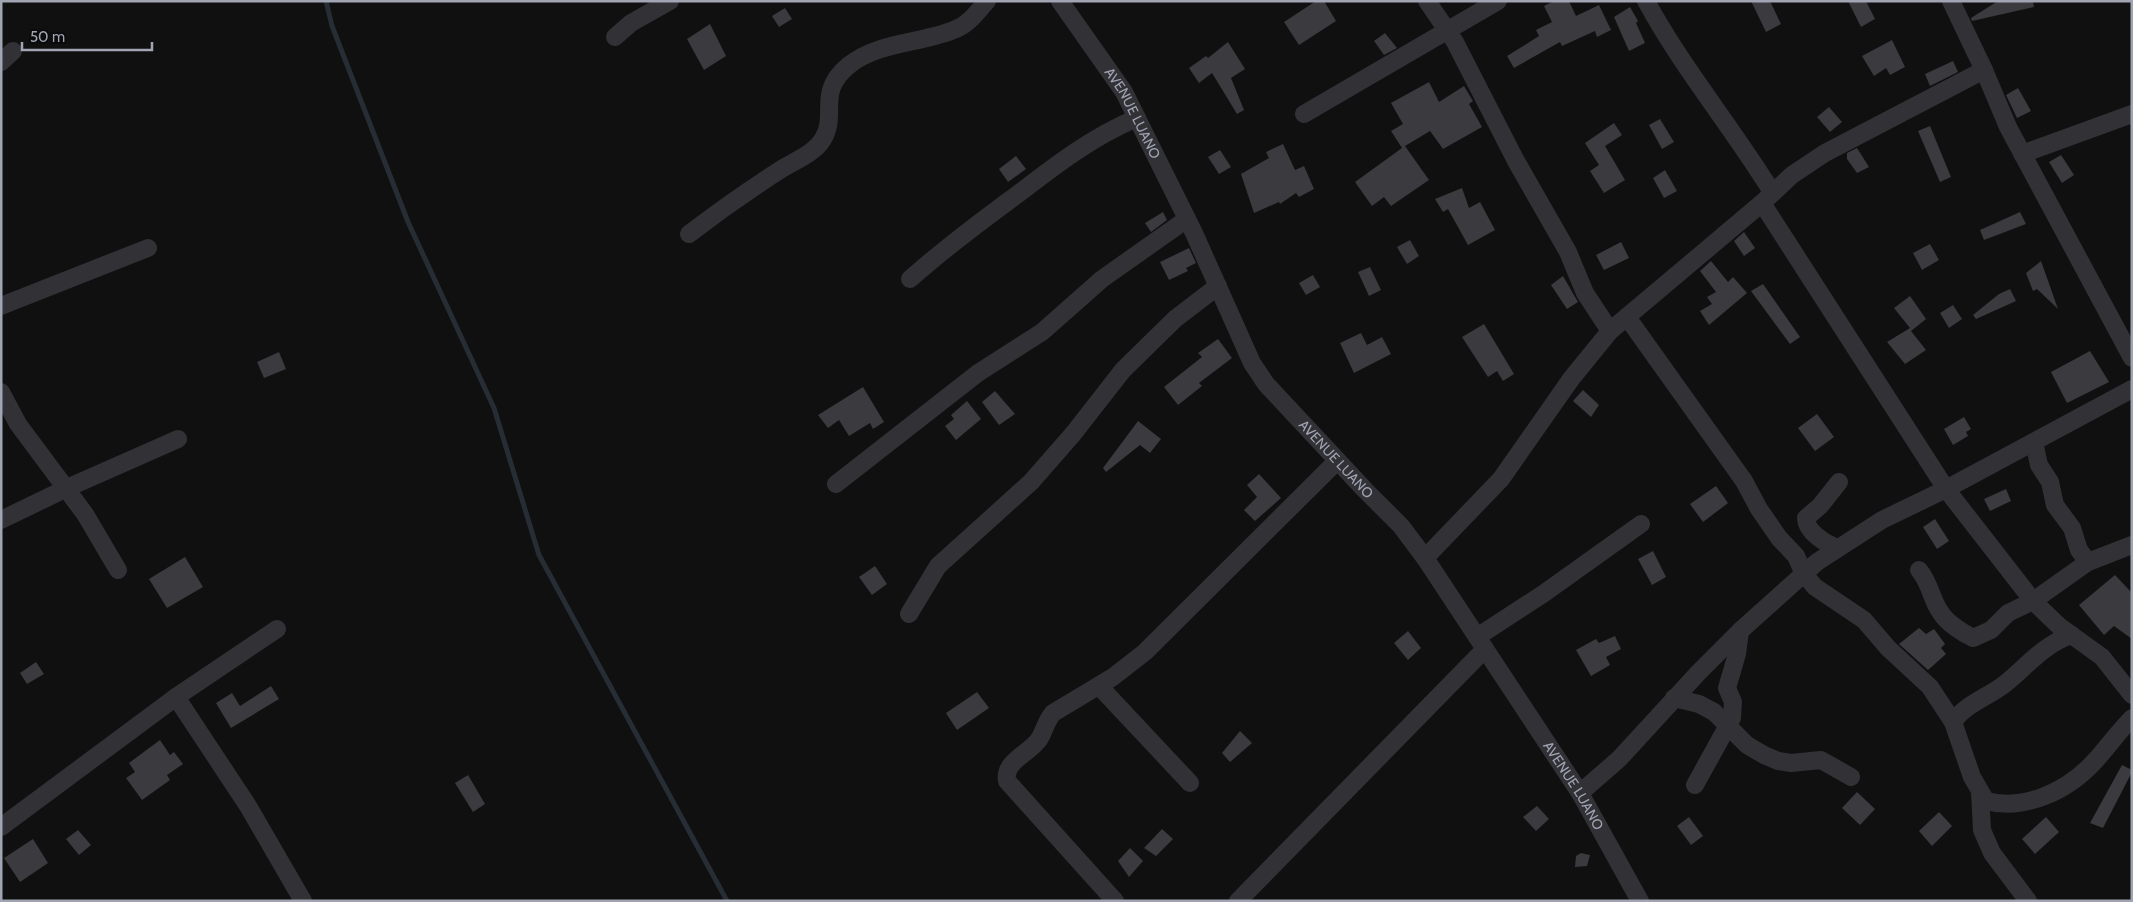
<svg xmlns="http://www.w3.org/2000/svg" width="2133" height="902" font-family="Cabin,sans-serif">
  <rect width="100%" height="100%" fill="#101011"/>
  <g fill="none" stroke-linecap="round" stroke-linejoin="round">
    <!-- stream -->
    <path stroke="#262d35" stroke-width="5" d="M326 1 332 26 408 222 494 408 539 555 727 901"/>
  </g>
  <!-- building -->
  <g fill="#3a3a3f">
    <path d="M1316 1H1324L1336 21 1299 45 1284 22Z"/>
    <path d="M1554 1H1569L1576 16 1599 5 1611 30 1597 37 1595 31 1562 46 1560 42 1514 68 1507 56 1539 36 1536 30 1552 22 1544 6Z"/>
    <path d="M1751 1H1770L1781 24 1766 32Z"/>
    <path d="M1848 1H1866L1875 19 1861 27Z"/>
    <path d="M1998 1H2033L2034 7 1972 21 1971 18Z"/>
    <path d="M1630 7 1638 21 1636 23 1645 43 1629 51 1614 17Z"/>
    <path d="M785 8 792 19 779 27 772 16Z"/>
    <path d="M710 24 726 56 704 70 687 39Z"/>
    <path d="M1385 33 1397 48 1384 55 1374 41Z"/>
    <path d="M1892 40 1905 67 1890 75 1886 68 1874 76 1862 56Z"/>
    <path d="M1228 42 1245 69 1231 78 1244 110 1237 114 1212 73 1199 83 1189 68 1206 56 1208 58Z"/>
    <path d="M1953 61 1958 72 1930 86 1925 74Z"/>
    <path d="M1429 82 1439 102 1464 86 1473 101 1469 104 1482 127 1443 149 1430 131 1405 146 1429 180 1391 206 1384 197 1372 206 1355 182 1402 148 1391 131 1403 124 1391 103Z"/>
    <path d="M2018 88 2031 111 2017 118 2006 95Z"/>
    <path d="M1829 107 1842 122 1830 132 1817 117Z"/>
    <path d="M1660 119 1674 142 1662 149 1649 125Z"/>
    <path d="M1614 123 1622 135 1605 146 1625 180 1604 193 1590 171 1599 165 1585 143Z"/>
    <path d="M1930 126 1951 177 1940 182 1918 131Z"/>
    <path d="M1283 144 1295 170 1304 166 1314 189 1299 197 1296 193 1280 204 1279 202 1254 213 1241 174 1269 158 1266 152Z"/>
    <path d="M1857 148 1869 167 1857 173 1847 159V153Z"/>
    <path d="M1220 150 1231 167 1219 174 1208 157Z"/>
    <path d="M2061 155 2074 175 2062 183 2049 162Z"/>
    <path d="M1016 156 1026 169 1008 182 999 169Z"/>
    <path d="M1665 170 1677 191 1664 198 1653 178Z"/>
    <path d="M1462 188 1469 208 1480 202 1495 230 1468 245 1448 209 1443 212 1435 199Z"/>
    <path d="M1163 212 1167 220 1151 232 1145 223Z"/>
    <path d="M2020 212 2026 224 1984 240 1980 230Z"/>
    <path d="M1744 232 1755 248 1744 256 1734 241Z"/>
    <path d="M1410 240 1419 256 1407 264 1397 247Z"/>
    <path d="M1621 242 1629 258 1604 270 1596 255Z"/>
    <path d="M1930 244 1939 260 1922 270 1913 253Z"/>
    <path d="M1189 248 1196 263 1186 268 1188 271 1169 280 1160 262Z"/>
    <path d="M1711 261 1728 282 1733 277 1747 293 1709 325 1700 311 1712 304 1707 297 1716 292 1700 271Z"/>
    <path d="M2041 261 2058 309 2037 289 2033 291 2026 273Z"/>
    <path d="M1370 267 1381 290 1369 296 1358 272Z"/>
    <path d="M1313 275 1320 287 1306 295 1299 283Z"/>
    <path d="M1563 276 1578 302 1567 309 1551 285Z"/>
    <path d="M1763 284 1800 337 1790 344 1751 291Z"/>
    <path d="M2010 289 2016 301 1976 319 1973 315 1999 294Z"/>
    <path d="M1910 296 1926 319 1911 331 1926 350 1905 364 1887 342 1910 328 1894 308Z"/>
    <path d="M1953 305 1962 319 1949 328 1940 313Z"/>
    <path d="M1484 324 1514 374 1503 381 1497 371 1488 377 1462 337Z"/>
    <path d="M1361 333 1367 345 1382 337 1391 354 1354 373 1340 343Z"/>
    <path d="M1218 339 1232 358 1199 383 1202 386 1178 405 1164 387 1202 357 1198 353Z"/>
    <path d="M2090 351 2109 382 2067 403 2051 372Z"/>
    <path d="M279 352 286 369 264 378 257 362Z"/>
    <path d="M863 387 884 422 873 429 870 423 849 436 839 420 828 428 818 415Z"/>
    <path d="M1583 390 1599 405 1591 417 1573 401Z"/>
    <path d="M995 391 1015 414 999 425 982 402Z"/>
    <path d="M967 401 981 419 956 440 945 426 954 419 951 415Z"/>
    <path d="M1817 414 1834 437 1815 451 1798 428Z"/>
    <path d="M1964 417 1971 429 1966 432 1968 436 1953 445 1944 429Z"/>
    <path d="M1138 421 1161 439 1150 453 1140 445 1106 472 1103 468Z"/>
    <path d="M1259 474 1281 498 1255 521 1244 510 1257 497 1247 485Z"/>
    <path d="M1716 486 1728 503 1703 522 1690 504Z"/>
    <path d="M2006 489 2011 501 1990 511 1984 499Z"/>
    <path d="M1935 519 1949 541 1937 549 1923 527Z"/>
    <path d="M1653 551 1666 577 1652 585 1638 559Z"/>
    <path d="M185 557 203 587 167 608 149 579Z"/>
    <path d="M875 566 887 584 872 595 859 577Z"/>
    <path d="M2115 575 2132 593V639L2114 626 2104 635 2079 605Z"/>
    <path d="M1919 628 1926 634 1934 629 1945 644 1941 648 1946 654 1928 670 1899 644Z"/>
    <path d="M1408 631 1421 648 1408 660 1394 643Z"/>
    <path d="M1615 636 1621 649 1606 657 1610 665 1591 676 1576 650 1596 639 1599 643Z"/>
    <path d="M36 662 44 674 27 684 20 673Z"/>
    <path d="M271 686 279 699 231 728 216 703 232 693 240 706Z"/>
    <path d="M977 692 989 708 957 730 946 713Z"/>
    <path d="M1240 731 1252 743 1230 762 1222 753Z"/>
    <path d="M160 740 170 755 174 752 183 764 167 775 170 780 142 800 126 778 135 772 129 763Z"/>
    <path d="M2122 765 2132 770V772L2103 828 2090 823Z"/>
    <path d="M468 775 485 804 473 812 455 783Z"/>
    <path d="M1857 792 1875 809 1860 825 1842 808Z"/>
    <path d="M1537 806 1549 819 1536 831 1523 817Z"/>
    <path d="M1939 812 1952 826 1932 846 1919 831Z"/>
    <path d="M1689 817 1703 836 1691 845 1677 826Z"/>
    <path d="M2046 817 2059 832 2035 854 2022 839Z"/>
    <path d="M1162 829 1173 839 1156 856 1144 848Z"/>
    <path d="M78 830 91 845 79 855 66 839Z"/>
    <path d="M33 839 48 863 20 882 4 858Z"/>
    <path d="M1130 848 1143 861 1129 877 1118 861Z"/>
    <path d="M1581 853 1590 855 1587 866 1575 867 1576 856Z"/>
  </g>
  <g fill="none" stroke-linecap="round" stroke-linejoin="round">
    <!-- street -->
    <g stroke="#313136" stroke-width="18">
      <path id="s1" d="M1060 1 1124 92 1194 233 1252 363 1266 384 1365 490 1401 526 1425 558 1580 793 1640 901"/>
      <path d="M1427 1 1455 42 1516 161 1568 252 1585 293 1610 331"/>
      <path d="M1646 1C1683 69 1732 127 1772 192"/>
      <path d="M1951 1 1984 70 2008 127 2132 358"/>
      <path d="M615 37 631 23 670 1"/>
      <path d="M1 62 13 51"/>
      <path d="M1304 114 1498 1"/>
      <path d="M2022 154 2132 114"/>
      <path d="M1762 203 1946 489 2033 601 2059 626 2102 657 2132 695"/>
      <path d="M689 234C719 211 749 190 780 170 794 161 814 154 823 139 838 114 816 93 848 66 878 41 922 44 956 29 969 24 978 11 987 1"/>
      <path d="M910 279C944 249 981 221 1018 194 1057 164 1092 137 1137 118"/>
      <path d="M1 306 148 248"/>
      <path d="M1627 317 1744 481 1759 509 1779 538 1796 556 1804 574 1815 587 1864 620 1888 648 1930 687 1953 722 1972 777 1986 801C2025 811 2067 791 2094 762 2107 748 2118 732 2132 718"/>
      <path d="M1 392 18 424 85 514 118 570"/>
      <path d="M2034 442 2039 465 2050 482 2055 505 2072 528 2079 550 2088 562"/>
      <path d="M836 484 978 373 1042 332 1102 279 1187 219"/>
      <path d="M1 520 67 488 178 439"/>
      <path d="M1838 548C1826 544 1806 532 1806 518L1820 506 1839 482"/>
      <path d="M1425 558 1501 479 1571 379 1610 331 1762 203 1792 175 1825 153 1984 70"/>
      <path d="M1919 570C1931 584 1931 600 1941 613 1947 623 1963 633 1973 638L1991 630 2008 613 2033 601 2088 562 2132 545"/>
      <path d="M909 614 938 566 1031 482 1073 434 1123 370 1175 319 1218 286"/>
      <path d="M1477 637 1543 594 1641 524"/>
      <path d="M1099 686 1190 783"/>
      <path d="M176 697 248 806 303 901"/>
      <path d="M1674 698 1699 704 1714 712 1747 745 1764 755 1778 761 1791 763 1821 760 1851 777"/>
      <path d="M1953 722C1966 703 1989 697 2006 683 2028 665 2044 644 2072 635"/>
      <path d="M1695 785 1732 718 1733 702 1727 688 1737 654 1740 631"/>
      <path d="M1980 792 1982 830 1992 853 2028 901"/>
      <path d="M1580 793 1619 759 1699 672 1740 631 1817 562 1882 520 1946 489 2132 389"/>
      <path d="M1 827 176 697 277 629"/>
      <path d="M1115 901 1007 781C1003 761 1031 753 1040 738 1045 729 1046 721 1053 713L1113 677 1145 652 1337 461"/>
      <path d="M1238 901 1485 649"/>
    </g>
  </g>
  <g text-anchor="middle" stroke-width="5" stroke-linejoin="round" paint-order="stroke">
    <!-- street labels -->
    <g font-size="14" fill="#a0a4b3" stroke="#0b0b0c">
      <text dy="5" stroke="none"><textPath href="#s1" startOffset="134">AVENUE LUANO</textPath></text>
      <text dy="5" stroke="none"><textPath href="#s1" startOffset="539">AVENUE LUANO</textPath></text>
      <text dy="5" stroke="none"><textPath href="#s1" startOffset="944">AVENUE LUANO</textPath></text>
    </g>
  </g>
  <!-- border -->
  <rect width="2133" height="902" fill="none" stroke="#a0a4b3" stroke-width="5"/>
  <!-- scale -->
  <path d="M22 42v8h130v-8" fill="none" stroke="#a0a4b3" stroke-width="2.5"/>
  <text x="30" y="42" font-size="15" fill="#a0a4b3" stroke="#0b0b0c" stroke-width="4" paint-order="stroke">50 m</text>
</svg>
